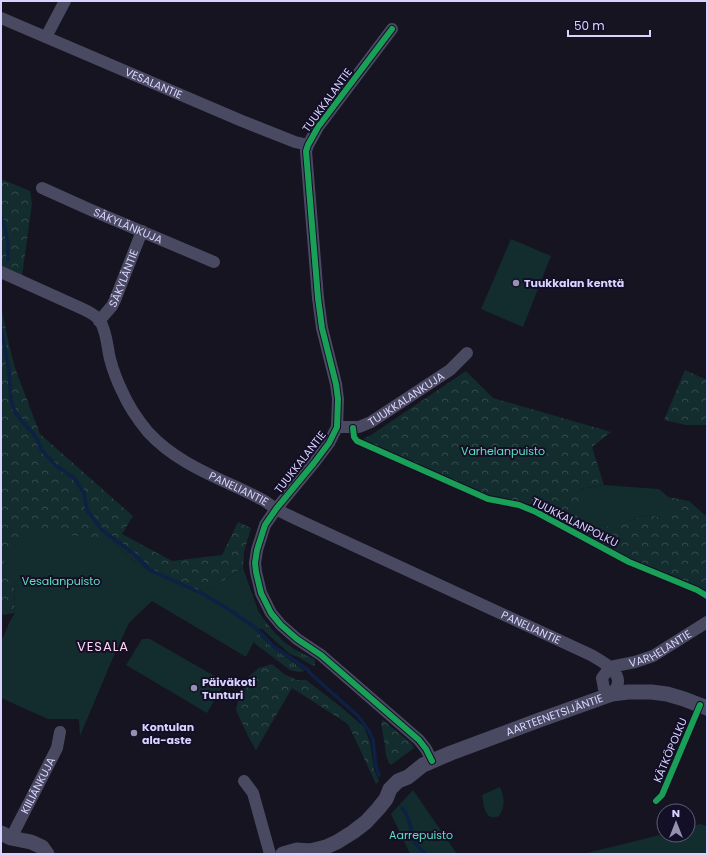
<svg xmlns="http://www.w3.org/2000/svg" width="708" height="855" font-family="Poppins,sans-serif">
  <defs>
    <pattern id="grass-tufts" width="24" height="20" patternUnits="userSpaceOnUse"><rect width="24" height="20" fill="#132c2d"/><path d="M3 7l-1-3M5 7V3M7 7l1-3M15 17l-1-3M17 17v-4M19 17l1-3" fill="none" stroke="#354a4c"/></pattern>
    <pattern id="forest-crowns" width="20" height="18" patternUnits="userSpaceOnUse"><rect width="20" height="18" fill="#132c2d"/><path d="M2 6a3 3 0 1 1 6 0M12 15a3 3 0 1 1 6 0" fill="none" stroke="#354a4c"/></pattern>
  </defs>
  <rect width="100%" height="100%" fill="#161421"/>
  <!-- grass -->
  <g fill="url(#grass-tufts)">
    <path d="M208 606 252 627 272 647 305 671 299 672 290 670 262 649Z"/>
    <path d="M256 608C267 624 278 639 294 649 298 651 312 658 314 659 315 661 315 663 315 665L313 666 298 657 290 654 254 622Z"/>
  </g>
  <!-- forest -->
  <g fill="url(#forest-crowns)">
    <path d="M1 179 30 191 32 204 22 276 1 267Z"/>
    <path d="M1 306 9 345 15 368 40 434 133 516 122 534 172 561 222 555 238 522 251 528 244 552 243 568 214 587 194 591 137 564 112 542 14 580 15 613 1 615Z"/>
    <path d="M685 370 707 380V425H686L664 420Z"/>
    <path d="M466 371 493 398 611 432 592 447 604 485 580 489 628 522 644 515 662 517 673 501 668 497 689 501 707 517V594L629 559 564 524 554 509 489 496 361 440 371 435Z"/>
    <path d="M272 664 284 674 297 680H306L341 707 364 727 370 742 374 769 379 781 376 784 348 724 292 688 256 750 249 738 236 710 238 700 248 677 259 668Z"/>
    <path d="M383 720 412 744 414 748 391 765 389 763 386 755 385 746 381 723Z"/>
  </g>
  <!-- green -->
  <g fill="#132c2d">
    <path d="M511 239 551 256 523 327 481 309Z"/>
    <path d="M604 485 659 489 673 501V508L662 517 644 515 628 522 603 528 594 524 582 515 580 489Z"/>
    <path d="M39 530 112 542 137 564 194 591 214 587 243 568 263 624 246 657 152 601 129 623 112 660 80 736 79 721 78 719H48L1 698V642L10 621 15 613 14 580 2 557Z"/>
    <path d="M142 639H150L225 682 207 713 126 665Z"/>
    <path d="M500 787C504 797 506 806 499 816 484 822 484 805 482 795Z"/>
    <path d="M413 790 457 854H410L391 814Z"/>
    <path d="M700 824 707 826V854H583L664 834V835H688V827Z"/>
  </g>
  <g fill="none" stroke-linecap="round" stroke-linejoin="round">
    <!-- stream -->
    <g stroke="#0d2144" stroke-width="3.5">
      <path d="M1 218C8 232 8 244 8 260"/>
      <path d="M1 328 9 370 11 400 15 412 21 420 32 432 37 439 41 449 55 465 74 478 84 493 87 510 102 530 135 555 150 570 203 594 230 610 257 629 273 646 307 669 311 674 358 716 369 731 373 740 376 766 379 775"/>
      <path d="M402 808C411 817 410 831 415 843 417 847 423 851 426 854"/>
    </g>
    <!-- minor -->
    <g stroke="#4a4962" stroke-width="12">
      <path id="s1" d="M1 18 242 121 295 142 308 145"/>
      <path d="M392 29 318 127 308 145 306 151 318 298 322 328 336 384 338 399 337 427 329 443 314 463 276 509 265 525 257 550 255 563 256 572 261 593 271 613 281 625 297 639 321 655 419 740 426 749 432 761"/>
      <path d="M46 37 65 1"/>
      <path id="s2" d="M42 188 91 210 214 262"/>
      <path id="s3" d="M1 272 83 309C89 312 96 315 100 321 107 332 107 347 110 359 113 370 117 381 122 391 128 405 138 420 148 432 179 466 223 479 263 500 267 502 271 506 275 508 281 512 288 515 294 518L591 655C601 661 623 672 617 686 616 689 614 692 612 694L604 689 602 678 610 667"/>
      <path id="s4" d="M99 321 112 306 115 300 142 231"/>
      <path id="s5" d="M337 427H359L371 422 450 370 467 353"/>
      <path id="s6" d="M610 667 635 662 653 656 707 622"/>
      <path d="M244 781 253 793 270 854"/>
      <path id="s7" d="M11 838 57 748 60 732"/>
    </g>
    <!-- tertiary -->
    <g stroke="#4a4962" stroke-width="15">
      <path d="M1 833 11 838 31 842 42 847 47 854"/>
      <path d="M283 854 297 850 310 851"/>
      <path id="s8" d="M306 854 310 851 326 847 337 842 353 832 366 822 378 809 386 799 390 789 398 781 408 777 423 765 451 753 534 722 612 694 628 692H651L667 694 684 699 707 708"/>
    </g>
    <!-- cycleway casing -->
    <g stroke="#130f26" stroke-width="8">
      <g id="cycleway">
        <path d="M392 29 318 127 308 145 306 151 318 298 322 328 336 384 338 399 337 427 329 443 314 463 276 509 265 525 257 550 255 563 256 572 261 593 271 613 281 625 297 639 321 655 419 740 426 749 432 761"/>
        <path d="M353 428 354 437 357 441 488 499 519 505 536 512 629 562 697 590 707 596"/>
        <path d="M656 801 662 795 700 705"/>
      </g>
    </g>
    <!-- cycleway -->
    <use href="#cycleway" stroke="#1a9f57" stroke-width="6"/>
  </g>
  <!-- markers -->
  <g fill="#9591b1" stroke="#130f26" stroke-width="1.5">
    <circle cx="516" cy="283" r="4"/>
    <circle cx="194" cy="688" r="4"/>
    <circle cx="134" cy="733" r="4"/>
  </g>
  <g text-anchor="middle" stroke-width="4" stroke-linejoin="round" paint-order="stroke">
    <!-- street labels -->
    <g font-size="11" fill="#d9d4ff" stroke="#130f26">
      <text dy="4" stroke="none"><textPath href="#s1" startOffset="166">VESALANTIE</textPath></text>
      <text transform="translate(327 100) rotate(-54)" y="4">TUUKKALANTIE</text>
      <text dy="4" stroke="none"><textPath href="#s2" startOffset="94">SÄKYLÄNKUJA</textPath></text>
      <text dy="4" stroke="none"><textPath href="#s4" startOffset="50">SÄKYLÄNTIE</textPath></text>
      <text dy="4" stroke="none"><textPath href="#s5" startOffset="77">TUUKKALANKUJA</textPath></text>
      <text transform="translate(300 462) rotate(-52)" y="4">TUUKKALANTIE</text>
      <text dy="4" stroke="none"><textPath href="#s3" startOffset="341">PANELIANTIE</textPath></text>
      <text transform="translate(575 522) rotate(27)" y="4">TUUKKALANPOLKU</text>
      <text dy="4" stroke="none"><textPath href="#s3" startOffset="665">PANELIANTIE</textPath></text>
      <text dy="4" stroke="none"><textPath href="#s6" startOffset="54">VARHELANTIE</textPath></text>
      <text dy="4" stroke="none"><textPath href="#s8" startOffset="292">AARTEENETSIJÄNTIE</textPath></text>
      <text transform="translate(670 750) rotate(-67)" y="4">KÄTKÖPOLKU</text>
      <text dy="4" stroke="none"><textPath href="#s7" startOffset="59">KIILIÄNKUJA</textPath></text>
    </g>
    <!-- poi labels -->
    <g font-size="11" font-weight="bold" fill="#d9d4ff" stroke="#130f26" text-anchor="start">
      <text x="524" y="287">Tuukkalan kenttä</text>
      <text x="202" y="686">Päiväkoti<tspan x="202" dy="13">Tunturi</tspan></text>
      <text x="142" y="731">Kontulan<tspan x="142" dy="13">ala-aste</tspan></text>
    </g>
    <!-- park labels -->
    <g font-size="11" fill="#5fe0c0" stroke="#130f26">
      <text x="503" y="455">Varhelanpuisto</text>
      <text x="61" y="585">Vesalanpuisto</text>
      <text x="421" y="839">Aarrepuisto</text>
    </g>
    <!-- quarter labels -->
    <g font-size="13" letter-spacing="1" fill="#ffd6f0" stroke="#130f26">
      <text x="103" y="651">VESALA</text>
    </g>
  </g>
  <!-- border -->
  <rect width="708" height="855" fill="none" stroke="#d9d4ff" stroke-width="4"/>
  <!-- north arrow -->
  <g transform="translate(676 823)"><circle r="19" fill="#130f26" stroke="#625e7d"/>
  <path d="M0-3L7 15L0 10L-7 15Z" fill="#9591b1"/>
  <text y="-6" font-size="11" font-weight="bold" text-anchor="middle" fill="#d9d4ff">N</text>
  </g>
  <!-- scale -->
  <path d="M568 30v6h82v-6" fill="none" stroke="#d9d4ff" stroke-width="2"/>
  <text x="574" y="30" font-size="12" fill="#d9d4ff" stroke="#130f26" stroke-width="3" paint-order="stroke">50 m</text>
</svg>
